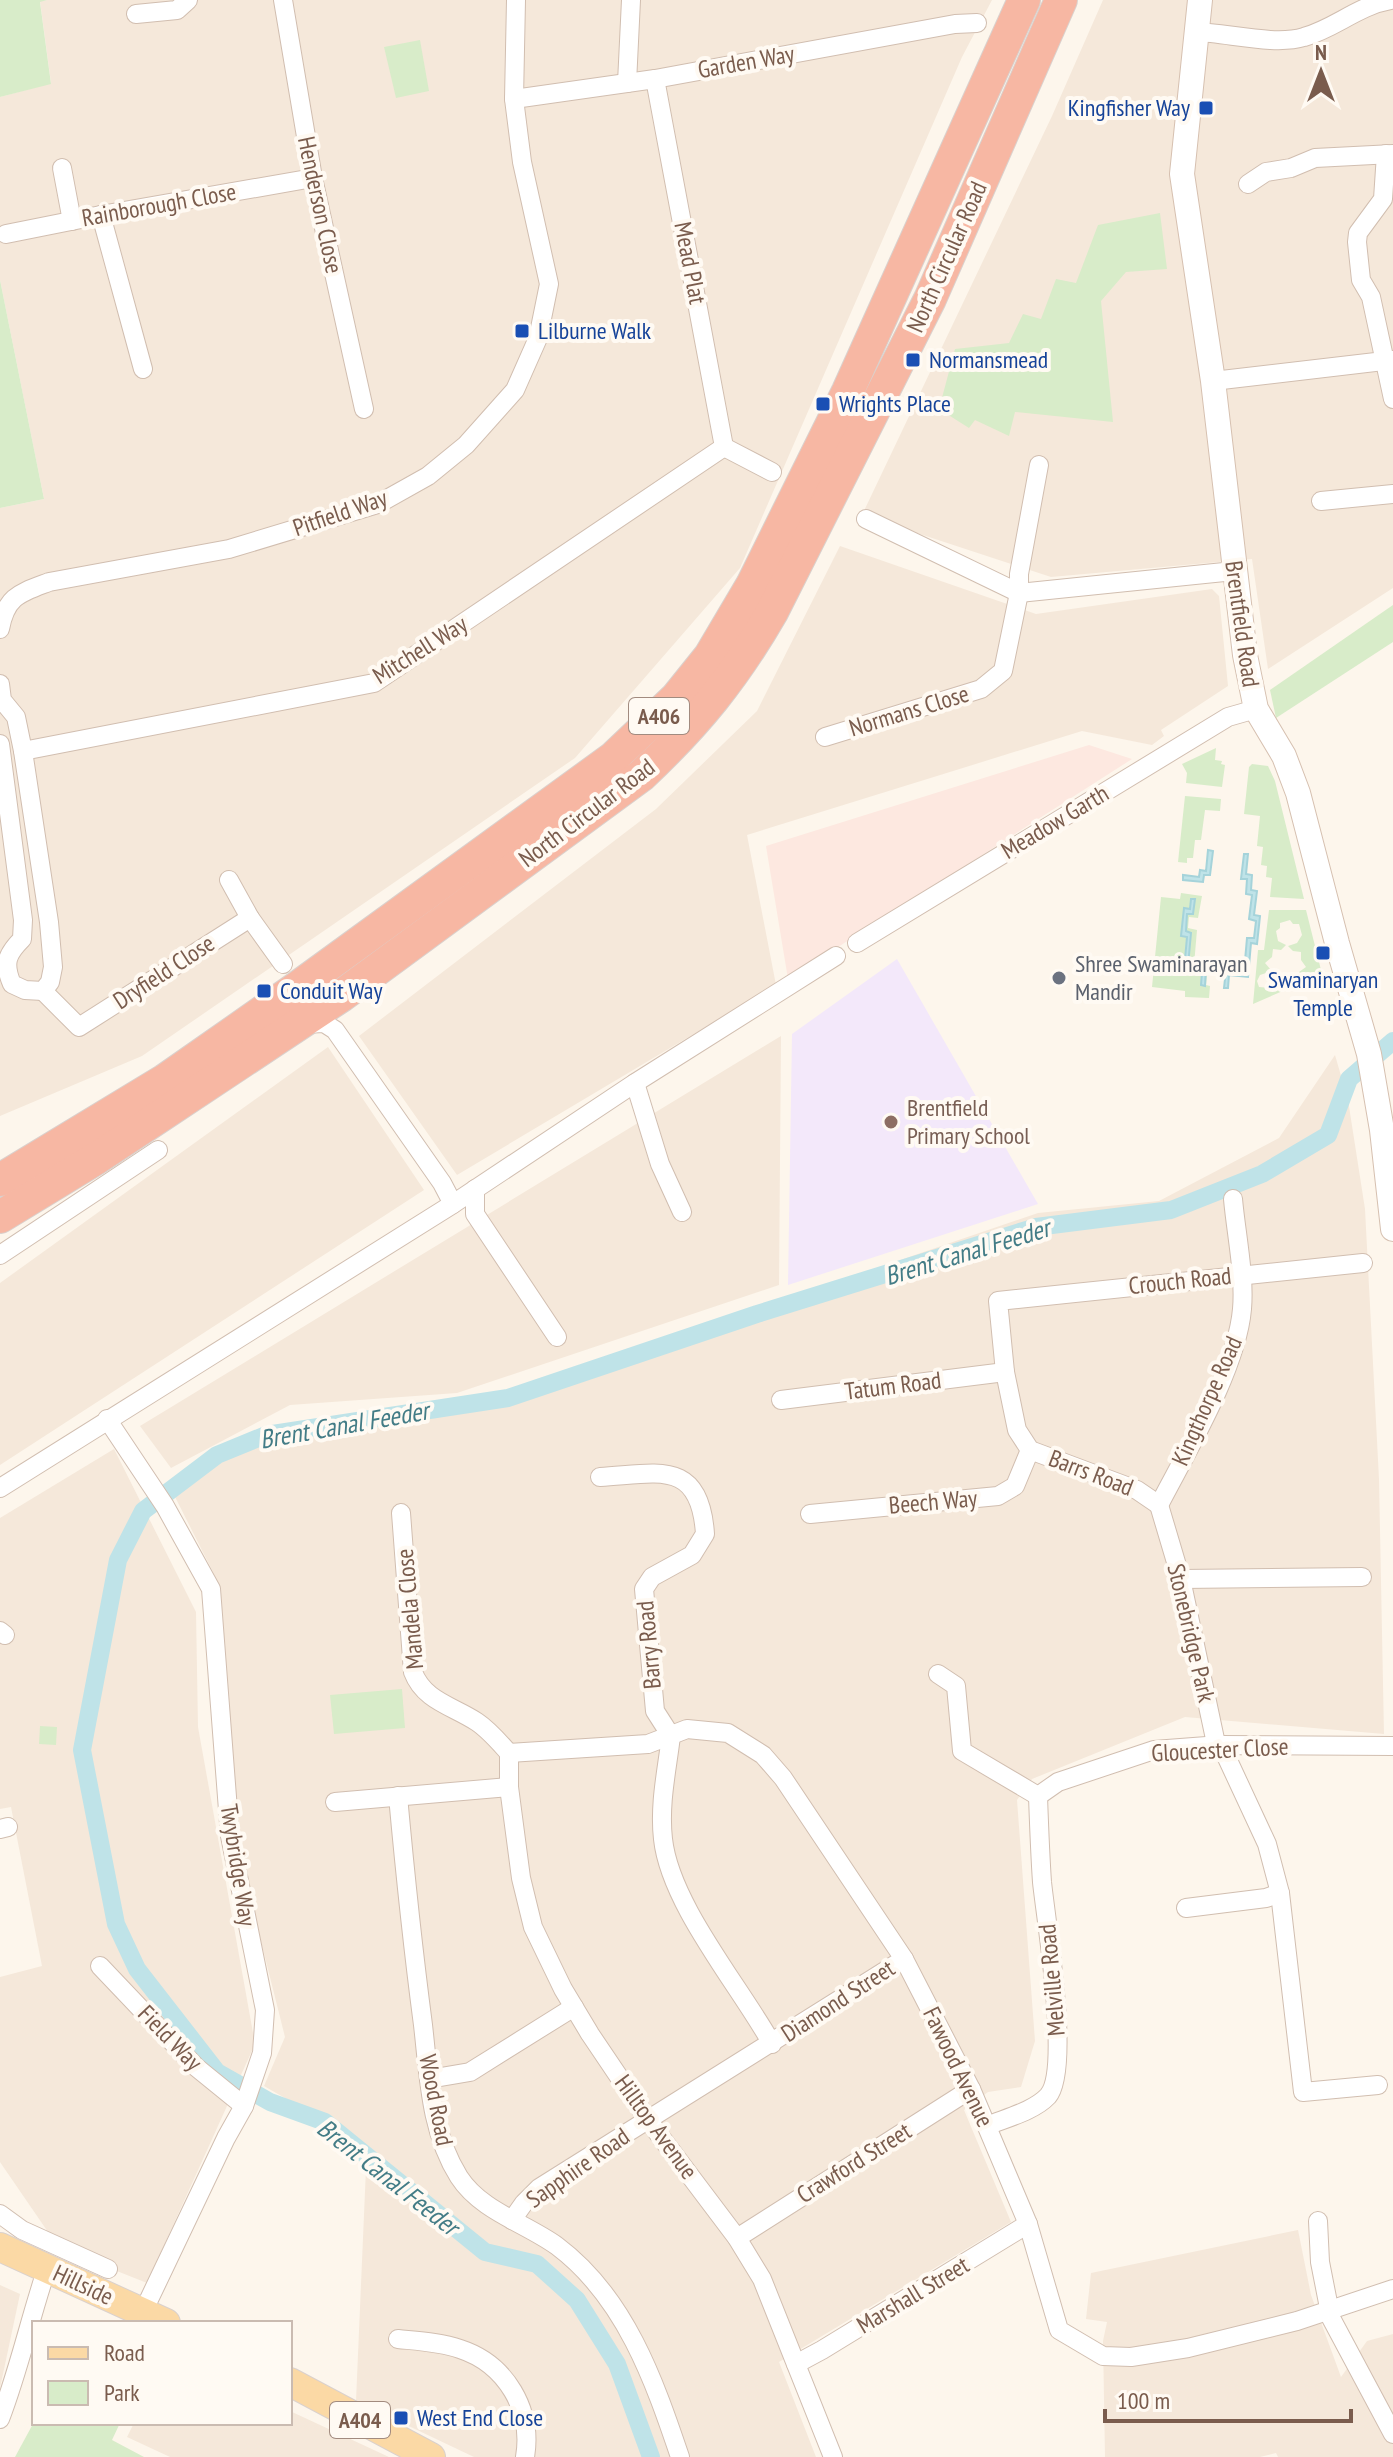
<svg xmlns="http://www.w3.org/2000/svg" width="1393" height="2457" font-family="'PT Sans Narrow',sans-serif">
  <rect width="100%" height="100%" fill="#fdf6ec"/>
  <!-- residential -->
  <g fill="#f5e8da">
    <path d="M47 0H992L962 57 740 568 575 758 142 1056 0 1116V508L44 499 0 280V97L51 83 40 1Z"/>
    <path d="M1103 0H1393V588L1268 669 1252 559 1051 577 862 515 1052 116Z"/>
    <path d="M840 546 1036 614 1212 589 1219 596 1228 686 1161 730 1164 736 1152 745 1082 731 747 835 776 985 457 1175 359 1036 656 809 757 711Z"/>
    <path d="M781 1036 779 1285 457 1393 290 1405 171 1468 140 1426Z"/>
    <path d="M328 1047 424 1190 0 1465V1283Z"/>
    <path d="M1335 1055 1348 1100 1365 1209 1379 1479 1384 1734 1185 1717 1032 1779 1017 1800 1035 2041 1021 2087 988 2092 964 2110 1011 2222 779 2362 816 2457H474L356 2401 367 2145 264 2086 285 2037 233 1830 220 1618 215 1576 168 1483 285 1424 427 1412 549 1384 786 1299 1038 1213 1159 1201 1279 1138Z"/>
    <path d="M114 1449 196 1612 198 1727 255 2044 147 2283 59 2248 0 2162V1977L42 1966 11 1807 0 1809V1518Z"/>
    <path d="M1298 2230 1311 2295 1341 2377 1367 2341 1393 2334V2457H1278L1276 2453 1260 2457H1105L1103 2341 1107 2322 1086 2319 1091 2273Z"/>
    <path d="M0 2285 20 2294 0 2388Z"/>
    <path d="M290 2411 389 2457H170L127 2437 134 2423H290Z"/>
  </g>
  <!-- commercial -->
  <path fill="#fde8e0" d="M1089 745 1132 759 788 979 766 846Z"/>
  <!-- education -->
  <path fill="#f3e8fa" d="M897 959 1038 1204 788 1285 792 1034Z"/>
  <!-- green -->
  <g fill="#d8ecc9" fill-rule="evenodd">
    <path d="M0 0H47L40 2 51 84 0 97Z"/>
    <path d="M420 40 429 91 396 98 384 47Z"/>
    <path d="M1160 213 1167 269 1126 272 1101 301 1113 422 1015 412 1009 436 975 420 969 428 939 409 955 349 1009 343 1023 314 1041 319 1056 279 1076 283 1098 225Z"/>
    <path d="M0 280 44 499 0 508Z"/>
    <path d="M1393 605V642L1276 718 1270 690Z"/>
    <path d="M1216 748 1215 760 1222 761 1221 764 1225 765 1222 787 1186 783 1187 773 1182 764Z"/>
    <path d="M1252 764 1268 766 1275 781 1304 899 1270 897 1272 878 1266 877 1267 866 1261 865 1263 847 1257 846 1260 816 1244 814 1249 767Z"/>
    <path d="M1185 796 1221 799 1220 811 1205 810 1201 840H1195L1193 858H1187V863L1178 862Z"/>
    <path d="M1181 893 1202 896 1198 918 1189 917 1188 928 1197 930 1194 965 1208 967 1206 985 1210 986 1209 998 1185 997V991L1152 987 1161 897 1180 899ZM1194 899 1193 913H1187L1186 932 1191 933 1188 966 1206 968 1202 972 1184 969 1187 936H1182L1184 908 1190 909Z"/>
    <path d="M1269 910H1306L1322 974 1253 1004 1258 950H1264ZM1290 920 1293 924H1299L1302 935 1297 943 1288 946 1293 951 1301 952V960L1306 967 1299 972 1298 981 1290 980 1284 985 1278 979 1272 978 1273 982 1270 988 1259 987 1257 981 1260 975 1266 973 1270 976 1271 970 1265 963 1272 957 1273 949 1281 950 1286 945 1278 941 1276 931 1280 928V923Z"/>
    <path d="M402 1689 405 1728 334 1734 330 1695Z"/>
    <path d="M40 1726 57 1727 56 1745 39 1744Z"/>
    <path d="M34 2422 120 2423 112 2440 144 2457H15Z"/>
  </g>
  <!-- water -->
  <g fill="#bfe3e8" stroke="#a5d3da" stroke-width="2">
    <path d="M1208 850 1213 851 1210 875H1204L1203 882 1183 880V875L1199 877 1200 870 1206 871Z"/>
    <path d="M1244 854H1248L1246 874 1252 875 1251 890 1257 891 1254 915 1260 916 1257 944 1251 943 1248 977 1229 975 1228 988H1224L1226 970 1244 972 1247 938H1254L1256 921 1249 919 1252 895 1246 894 1247 879H1241Z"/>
    <path d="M1191 899H1195L1193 914H1187L1186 931 1191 933 1188 966 1206 968 1205 986 1201 985 1202 972 1184 970 1187 937 1181 936 1184 908 1190 909Z"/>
  </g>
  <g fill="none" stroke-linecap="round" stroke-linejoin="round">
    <!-- canal -->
    <path stroke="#bfe3e8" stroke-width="18" d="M651 2457 617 2364 577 2300 537 2264 485 2252 325 2122 270 2102 217 2072 137 1969 116 1924 82 1750 118 1560 143 1511 217 1455 266 1435 508 1398 757 1314 1036 1227 1171 1210 1262 1174 1328 1135 1349 1079 1393 1041"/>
    <!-- street casing -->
    <g stroke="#d1beb0" stroke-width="20">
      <g id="street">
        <path d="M283 0 313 178 364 409"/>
        <path d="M136 14 177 10 188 0"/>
        <path d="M1197 32C1228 33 1275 46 1304 37 1336 28 1357 6 1391 0"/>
        <path d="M655 79 724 447"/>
        <path d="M627 83 631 0"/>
        <path d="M514 99 655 79 955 24 977 23"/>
        <path d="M1386 154 1383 199 1358 233 1357 242 1361 280 1371 297 1393 399"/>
        <path d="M62 168 72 221"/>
        <path d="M1248 184 1266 172 1291 168 1315 158 1393 154"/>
        <path d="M101 215 143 369"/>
        <path d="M6 234 101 215 313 178"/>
        <path d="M1213 381 1393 360"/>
        <path d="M724 447 772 472"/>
        <path d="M1321 501 1393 494"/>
        <path d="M866 519 1019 593 1234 571"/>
        <path d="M0 629C6 596 20 593 49 582L229 549 378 504 428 476 466 445 515 390 538 338 549 284 522 162 514 99 516 0"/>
        <path d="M0 684 2 700 16 717 23 751 49 922 53 967 50 982 43 991 25 990 12 984C3 963 7 954 22 939L23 920 0 744"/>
        <path d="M825 737 981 689 1003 671 1019 593V574L1039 465"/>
        <path d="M23 751 374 683 724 447"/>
        <path d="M229 880 250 918 283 964"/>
        <path d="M857 943 1228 717 1256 709"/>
        <path d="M43 991 79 1027 250 918"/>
        <path d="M303 1024 324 1023 335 1030 442 1183 453 1204"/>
        <path d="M635 1083 660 1164 682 1212"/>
        <path d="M475 1189V1214L557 1337"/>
        <path d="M0 1255 158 1150"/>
        <path d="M781 1400 1005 1372"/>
        <path d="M107 1419 165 1506 211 1589 230 1836 265 2010 262 2053 244 2106 226 2138 143 2312"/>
        <path d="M600 1477C657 1474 700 1458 705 1534L692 1555 652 1577 644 1589 655 1711 671 1736"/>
        <path d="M0 1488 453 1204 635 1083 836 956"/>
        <path d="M1159 1505 1181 1579 1215 1739 1227 1758 1267 1844 1280 1893 1303 2092 1378 2085"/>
        <path d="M1159 1505 1137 1490 1030 1450 1017 1430 1005 1372 998 1301 1363 1263"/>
        <path d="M1159 1505C1187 1451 1237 1368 1242 1309 1245 1275 1236 1233 1233 1199"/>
        <path d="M401 1513 413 1672C424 1701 453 1706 477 1722 489 1730 499 1742 509 1753"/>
        <path d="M810 1514 998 1496 1015 1486 1030 1450"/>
        <path d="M1181 1579 1362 1577"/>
        <path d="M0 1631 5 1635"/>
        <path d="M938 1674 956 1686 962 1751 1038 1796"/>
        <path d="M671 1736C667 1770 659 1804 663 1839 670 1904 739 1985 772 2044"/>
        <path d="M509 1753 648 1744 687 1729 728 1733 763 1755 783 1778 904 1959 971 2089 1028 2224 1059 2330 1103 2356 1131 2357 1188 2348 1297 2321 1393 2289"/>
        <path d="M509 1753V1787L521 1878 533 1927 563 1989 590 2034 648 2120 737 2238 762 2279 833 2457"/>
        <path d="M398 1796C405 1873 413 1949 423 2025 429 2077 430 2131 459 2177 481 2211 525 2223 557 2246 625 2297 654 2380 680 2457"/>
        <path d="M1038 1796 1058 1782 1154 1750 1220 1745 1393 1746"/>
        <path d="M335 1802 509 1787"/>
        <path d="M0 1829 8 1827"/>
        <path d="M1186 1908 1266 1898 1280 1893"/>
        <path d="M100 1966 196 2067 244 2106"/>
        <path d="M429 2079 470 2072 574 2007"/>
        <path d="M987 2126C1006 2118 1034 2111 1048 2096 1071 2070 1046 1921 1042 1882 1040 1853 1039 1824 1038 1796"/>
        <path d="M0 2214 22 2230 108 2269"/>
        <path d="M512 2220 524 2203 539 2188 904 1959"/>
        <path d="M1318 2221 1320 2262 1331 2318 1393 2434"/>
        <path d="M737 2238 971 2089"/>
        <path d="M398 2339C418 2341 440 2342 460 2349 506 2364 533 2410 525 2457"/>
        <path d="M796 2364 822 2350 1028 2224"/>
        <path d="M0 2419C19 2370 30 2318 47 2268"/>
      </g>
    </g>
    <!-- secondary casing -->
    <g stroke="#d6c0b0" stroke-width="26">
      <path id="secondary" d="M1200 0 1182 174 1213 381 1245 655 1256 709 1284 756 1298 793 1337 943 1369 1054 1382 1130 1393 1229"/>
    </g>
    <!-- primary casing -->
    <g stroke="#dad1cd" stroke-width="30">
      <g id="primary">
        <path d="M0 2247 166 2323"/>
        <path d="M290 2382 431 2457"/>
      </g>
    </g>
    <!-- highway casing -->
    <g stroke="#dad1cd" stroke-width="34">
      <g id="highway">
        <path d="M0 1180 165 1080 298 987 613 758 677 697 710 656 752 585 848 391 1024 0"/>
        <path d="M0 1217 97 1158 341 996 642 775C697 723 734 678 772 612L930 299 1061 0"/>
      </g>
    </g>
    <!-- street -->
    <use href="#street" stroke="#fff" stroke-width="18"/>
    <!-- secondary -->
    <use href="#secondary" stroke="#fff" stroke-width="24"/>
    <!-- primary -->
    <use href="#primary" stroke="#fbd9a5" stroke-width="28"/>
    <!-- highway -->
    <use href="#highway" stroke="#f7b7a3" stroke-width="32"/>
  </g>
  <!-- markers -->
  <g fill="#1a4fb4" stroke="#fffaf3" stroke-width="3">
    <rect x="1198" y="100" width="16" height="16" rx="4"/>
    <rect x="514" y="323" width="16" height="16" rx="4"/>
    <rect x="905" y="352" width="16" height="16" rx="4"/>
    <rect x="815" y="396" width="16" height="16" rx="4"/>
    <rect x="1315" y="945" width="16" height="16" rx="4"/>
    <rect x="256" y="983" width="16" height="16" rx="4"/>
    <rect x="393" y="2410" width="16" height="16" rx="4"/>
  </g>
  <circle fill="#6b7280" stroke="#fffaf3" stroke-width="3" cx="1059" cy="978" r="8"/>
  <circle fill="#8d6e63" stroke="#fffaf3" stroke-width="3" cx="891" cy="1122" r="8"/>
  <g text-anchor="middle" stroke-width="8" stroke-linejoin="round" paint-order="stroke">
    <!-- shield labels -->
    <g fill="#fffaf3" stroke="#a28b7f" stroke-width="2">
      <rect x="629" y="698" width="60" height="36" rx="6"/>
      <rect x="330" y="2402" width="60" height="36" rx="6"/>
    </g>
    <g font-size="22" font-weight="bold" fill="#7a5c4d">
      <text x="659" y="724">A406</text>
      <text x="360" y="2428">A404</text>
    </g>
    <!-- street labels -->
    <g font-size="24" fill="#7a5c4d" stroke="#fffaf3">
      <text transform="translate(746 62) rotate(-10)" y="8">Garden Way</text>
      <text transform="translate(159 205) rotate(-10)" y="8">Rainborough Close</text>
      <text transform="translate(320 205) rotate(78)" y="8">Henderson Close</text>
      <text transform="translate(947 257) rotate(-66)" y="8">North Circular Road</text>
      <text transform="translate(690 263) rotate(79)" y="8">Mead Plat</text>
      <text transform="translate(340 513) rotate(-19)" y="8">Pitfield Way</text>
      <text transform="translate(1242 624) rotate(82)" y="8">Brentfield Road</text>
      <text transform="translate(420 650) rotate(-32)" y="8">Mitchell Way</text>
      <text transform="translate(909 711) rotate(-17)" y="8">Normans Close</text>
      <text transform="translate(587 813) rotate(-37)" y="8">North Circular Road</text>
      <text transform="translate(1055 822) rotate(-31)" y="8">Meadow Garth</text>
      <text transform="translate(164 972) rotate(-33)" y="8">Dryfield Close</text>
      <text transform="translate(1180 1281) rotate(-6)" y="8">Crouch Road</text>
      <text transform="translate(893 1386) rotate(-7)" y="8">Tatum Road</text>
      <text transform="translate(1207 1401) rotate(-66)" y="8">Kingthorpe Road</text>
      <text transform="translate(1091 1473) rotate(21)" y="8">Barrs Road</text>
      <text transform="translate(933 1502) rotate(-5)" y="8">Beech Way</text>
      <text transform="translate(410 1609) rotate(-95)" y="8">Mandela Close</text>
      <text transform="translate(1191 1633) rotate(77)" y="8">Stonebridge Park</text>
      <text transform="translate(649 1645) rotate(-95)" y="8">Barry Road</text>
      <text transform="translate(1220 1750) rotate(-3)" y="8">Gloucester Close</text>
      <text transform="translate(238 1865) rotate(81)" y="8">Twybridge Way</text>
      <text transform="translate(1052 1980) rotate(-95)" y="8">Melville Road</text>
      <text transform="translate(838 2001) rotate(-33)" y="8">Diamond Street</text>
      <text transform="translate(170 2038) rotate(46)" y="8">Field Way</text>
      <text transform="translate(958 2067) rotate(64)" y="8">Fawood Avenue</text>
      <text transform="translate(436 2100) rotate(79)" y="8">Wood Road</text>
      <text transform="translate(656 2127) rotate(54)" y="8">Hilltop Avenue</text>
      <text transform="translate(854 2163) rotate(-32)" y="8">Crawford Street</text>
      <text transform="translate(578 2168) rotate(-35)" y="8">Sapphire Road</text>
      <text transform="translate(83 2285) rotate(25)" y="8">Hillside</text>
      <text transform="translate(913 2295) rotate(-31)" y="8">Marshall Street</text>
    </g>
    <!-- transit labels -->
    <g font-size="24" fill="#164399" stroke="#fffaf3" text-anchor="start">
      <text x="1190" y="116" text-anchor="end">Kingfisher Way</text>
      <text x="538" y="339">Lilburne Walk</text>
      <text x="929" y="368">Normansmead</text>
      <text x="839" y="412">Wrights Place</text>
      <text x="1323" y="988" text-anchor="middle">Swaminaryan<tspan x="1323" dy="28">Temple</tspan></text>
      <text x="280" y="999">Conduit Way</text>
      <text x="417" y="2426">West End Close</text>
    </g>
    <!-- worship labels -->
    <g font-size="24" fill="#5b616d" stroke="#fffaf3" text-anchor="start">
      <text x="1075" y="972">Shree Swaminarayan<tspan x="1075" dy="28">Mandir</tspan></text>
    </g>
    <!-- education labels -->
    <g font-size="24" fill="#785e54" stroke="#fffaf3" text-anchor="start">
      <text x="907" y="1116">Brentfield<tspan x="907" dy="28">Primary School</tspan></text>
    </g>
    <!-- water labels -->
    <g font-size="26" font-style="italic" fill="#437c86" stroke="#fffaf3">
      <text transform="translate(967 1252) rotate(-17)" y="9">Brent Canal Feeder</text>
      <text transform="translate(344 1425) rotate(-10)" y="9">Brent Canal Feeder</text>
      <text transform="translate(388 2177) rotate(38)" y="9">Brent Canal Feeder</text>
    </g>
  </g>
  <!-- legend -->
  <rect x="32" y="2321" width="260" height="104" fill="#fffaf3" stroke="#cabbb1" stroke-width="2"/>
  <rect x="48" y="2347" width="40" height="12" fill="#fbd9a5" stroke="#cabbb1" stroke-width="2"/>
  <text x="104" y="2361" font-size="24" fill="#7a5c4d">Road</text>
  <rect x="48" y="2381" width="40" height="24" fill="#d8ecc9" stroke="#cabbb1" stroke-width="2"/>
  <text x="104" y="2401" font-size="24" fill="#7a5c4d">Park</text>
  <!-- north arrow -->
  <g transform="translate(1321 72)" stroke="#fffaf3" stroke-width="6" paint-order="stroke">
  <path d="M0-6L14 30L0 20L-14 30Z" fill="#7a5c4d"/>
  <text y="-12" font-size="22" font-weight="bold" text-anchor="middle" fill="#7a5c4d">N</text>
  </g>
  <!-- scale -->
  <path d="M1105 2409v12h246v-12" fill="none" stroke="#7a5c4d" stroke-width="4"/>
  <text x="1117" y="2409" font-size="24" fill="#7a5c4d" stroke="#fffaf3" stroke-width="6" paint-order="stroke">100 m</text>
</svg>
